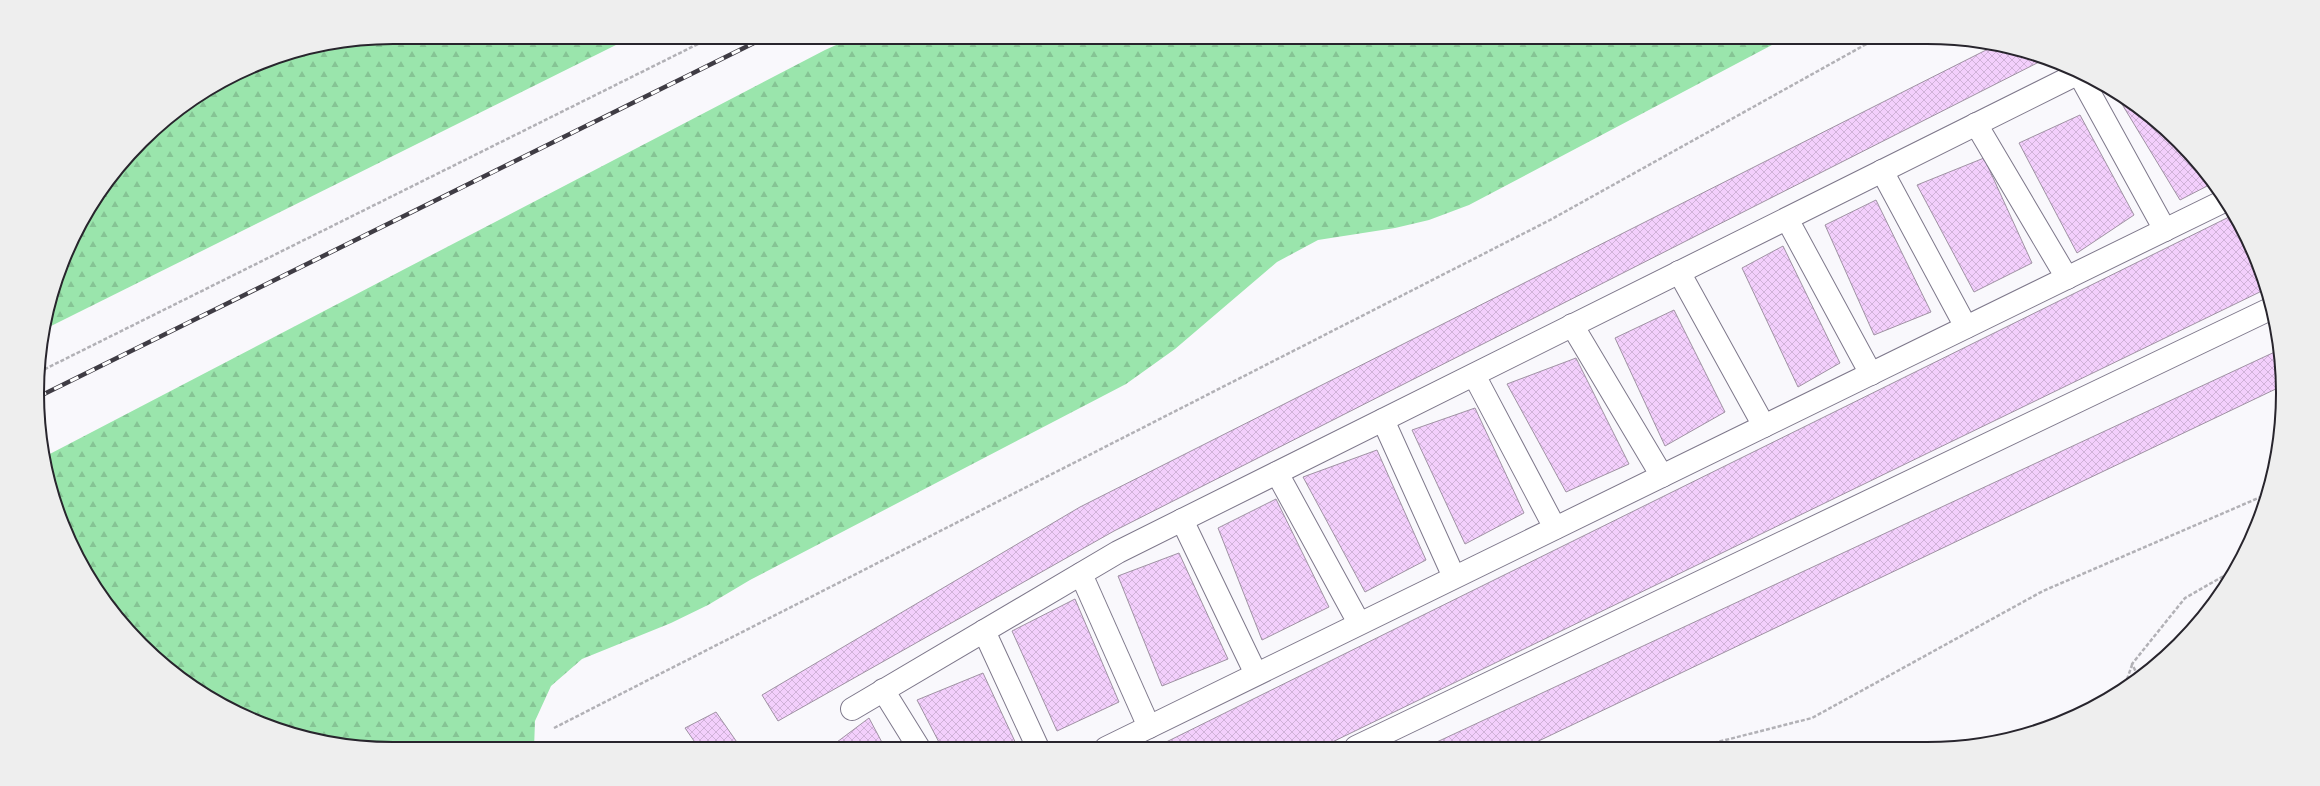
<svg xmlns="http://www.w3.org/2000/svg" width="2320" height="786" font-family="Manrope,sans-serif">
  <defs>
    <pattern id="forest-firs" width="22" height="20" patternUnits="userSpaceOnUse"><rect width="22" height="20" fill="#9ae5ac"/><path d="M5 1l3.5 6h-7zM16 11l3.5 6h-7z" fill="#85c494"/></pattern>
    <pattern id="building-cross-hatch" width="8" height="8" patternUnits="userSpaceOnUse"><rect width="8" height="8" fill="#f3cffc"/><path d="M0 0l8 8M0 8l8-8" fill="none" stroke="#d0b2d8"/></pattern>
  </defs>
  <rect width="100%" height="100%" fill="#f9f8fc"/>
  <!-- forest -->
  <g fill="url(#forest-firs)">
    <path d="M393 37H632L45 329 74 235 110 176 158 125 257 64 324 44Z"/>
    <path d="M854 37H1787L1469 205 1429 220 1395 228 1318 240 1277 262 1175 349 1126 384 750 580 708 605 671 623 582 659 551 686 535 721 534 749H393L323 742 257 722 195 689 141 645 97 591 49 485 44 457 825 50Z"/>
  </g>
  <!-- building -->
  <g fill="url(#building-cross-hatch)" stroke="#9f92a3">
    <path d="M1998 44 2045 59 1114 531 778 721 762 695 1080 507Z"/>
    <path d="M2114 91 2125 97 2179 141 2213 183 2180 200Z"/>
    <path d="M2080 115 2134 215 2077 253 2019 143Z"/>
    <path d="M1984 158 2032 263 1974 292 1917 185Z"/>
    <path d="M1876 200 1931 312 1874 335 1825 225Z"/>
    <path d="M2233 215 2256 257 2266 289 1322 747 1154 748Z"/>
    <path d="M1783 246 1840 363 1798 387 1742 268Z"/>
    <path d="M1674 310 1725 412 1665 446 1615 338Z"/>
    <path d="M2279 350 2282 386 1526 747H1426Z"/>
    <path d="M1576 358 1629 464 1566 492 1507 384Z"/>
    <path d="M1475 408 1524 513 1465 544 1412 430Z"/>
    <path d="M1377 450 1426 560 1365 592 1303 477Z"/>
    <path d="M1276 499 1329 607 1262 640 1218 528Z"/>
    <path d="M1179 553 1228 659 1162 686 1118 576Z"/>
    <path d="M1075 599 1119 702 1057 731 1012 631Z"/>
    <path d="M983 673 1018 748H942L917 700Z"/>
    <path d="M716 712 741 748H699L685 728Z"/>
    <path d="M869 718 885 748H829Z"/>
  </g>
  <g fill="none" stroke-linecap="round" stroke-linejoin="round">
    <!-- minor casing -->
    <g stroke="#7e788b" stroke-width="24">
      <g id="minor">
        <path d="M2078 72 2165 230"/>
        <path d="M1976 124 2067 278"/>
        <path d="M1882 171 1966 327"/>
        <path d="M1787 219 1871 374"/>
        <path d="M1679 272 1764 426"/>
        <path d="M1572 325 1662 476"/>
        <path d="M1474 375 1555 528"/>
        <path d="M1383 420 1454 577"/>
        <path d="M1277 473 1359 623"/>
        <path d="M1182 520 1256 674"/>
        <path d="M1081 574 1149 727"/>
        <path d="M984 631 1038 748"/>
        <path d="M883 690 919 748"/>
        <path d="M852 709 1118 552 2079 73"/>
        <path d="M1356 747 2272 308"/>
        <path d="M1106 748 2226 200"/>
      </g>
    </g>
    <!-- path -->
    <g stroke="#b2b1b6" stroke-width="2.5" stroke-dasharray="4 2" stroke-linecap="butt">
      <path d="M39 372 712 37"/>
      <path d="M2138 676 2132 664 2185 598 2236 569"/>
      <path d="M2125 685 2132 665"/>
      <path d="M554 728 1550 220 1879 37"/>
      <path d="M1702 746 1812 718 2043 591 2263 496"/>
    </g>
    <!-- minor -->
    <use href="#minor" stroke="#fff" stroke-width="22"/>
    <!-- rail casing -->
    <g stroke="#3f3c44" stroke-width="4.5">
      <path id="rail" d="M38 397 766 37"/>
    </g>
    <!-- rail -->
    <use href="#rail" stroke="#fff" stroke-width="3" stroke-dasharray="9" stroke-linecap="butt"/>
  </g>
  <!-- crop -->
  <path d="M0 0H2320V786H0ZM393 44H1927A349 349 0 0 1 2276 393V393A349 349 0 0 1 1927 742H393A349 349 0 0 1 44 393V393A349 349 0 0 1 393 44Z" fill="#eee" fill-rule="evenodd"/>
  <path fill="none" stroke="#28252d" stroke-width="2" d="M393 44H1927A349 349 0 0 1 2276 393V393A349 349 0 0 1 1927 742H393A349 349 0 0 1 44 393V393A349 349 0 0 1 393 44Z"/>
</svg>
